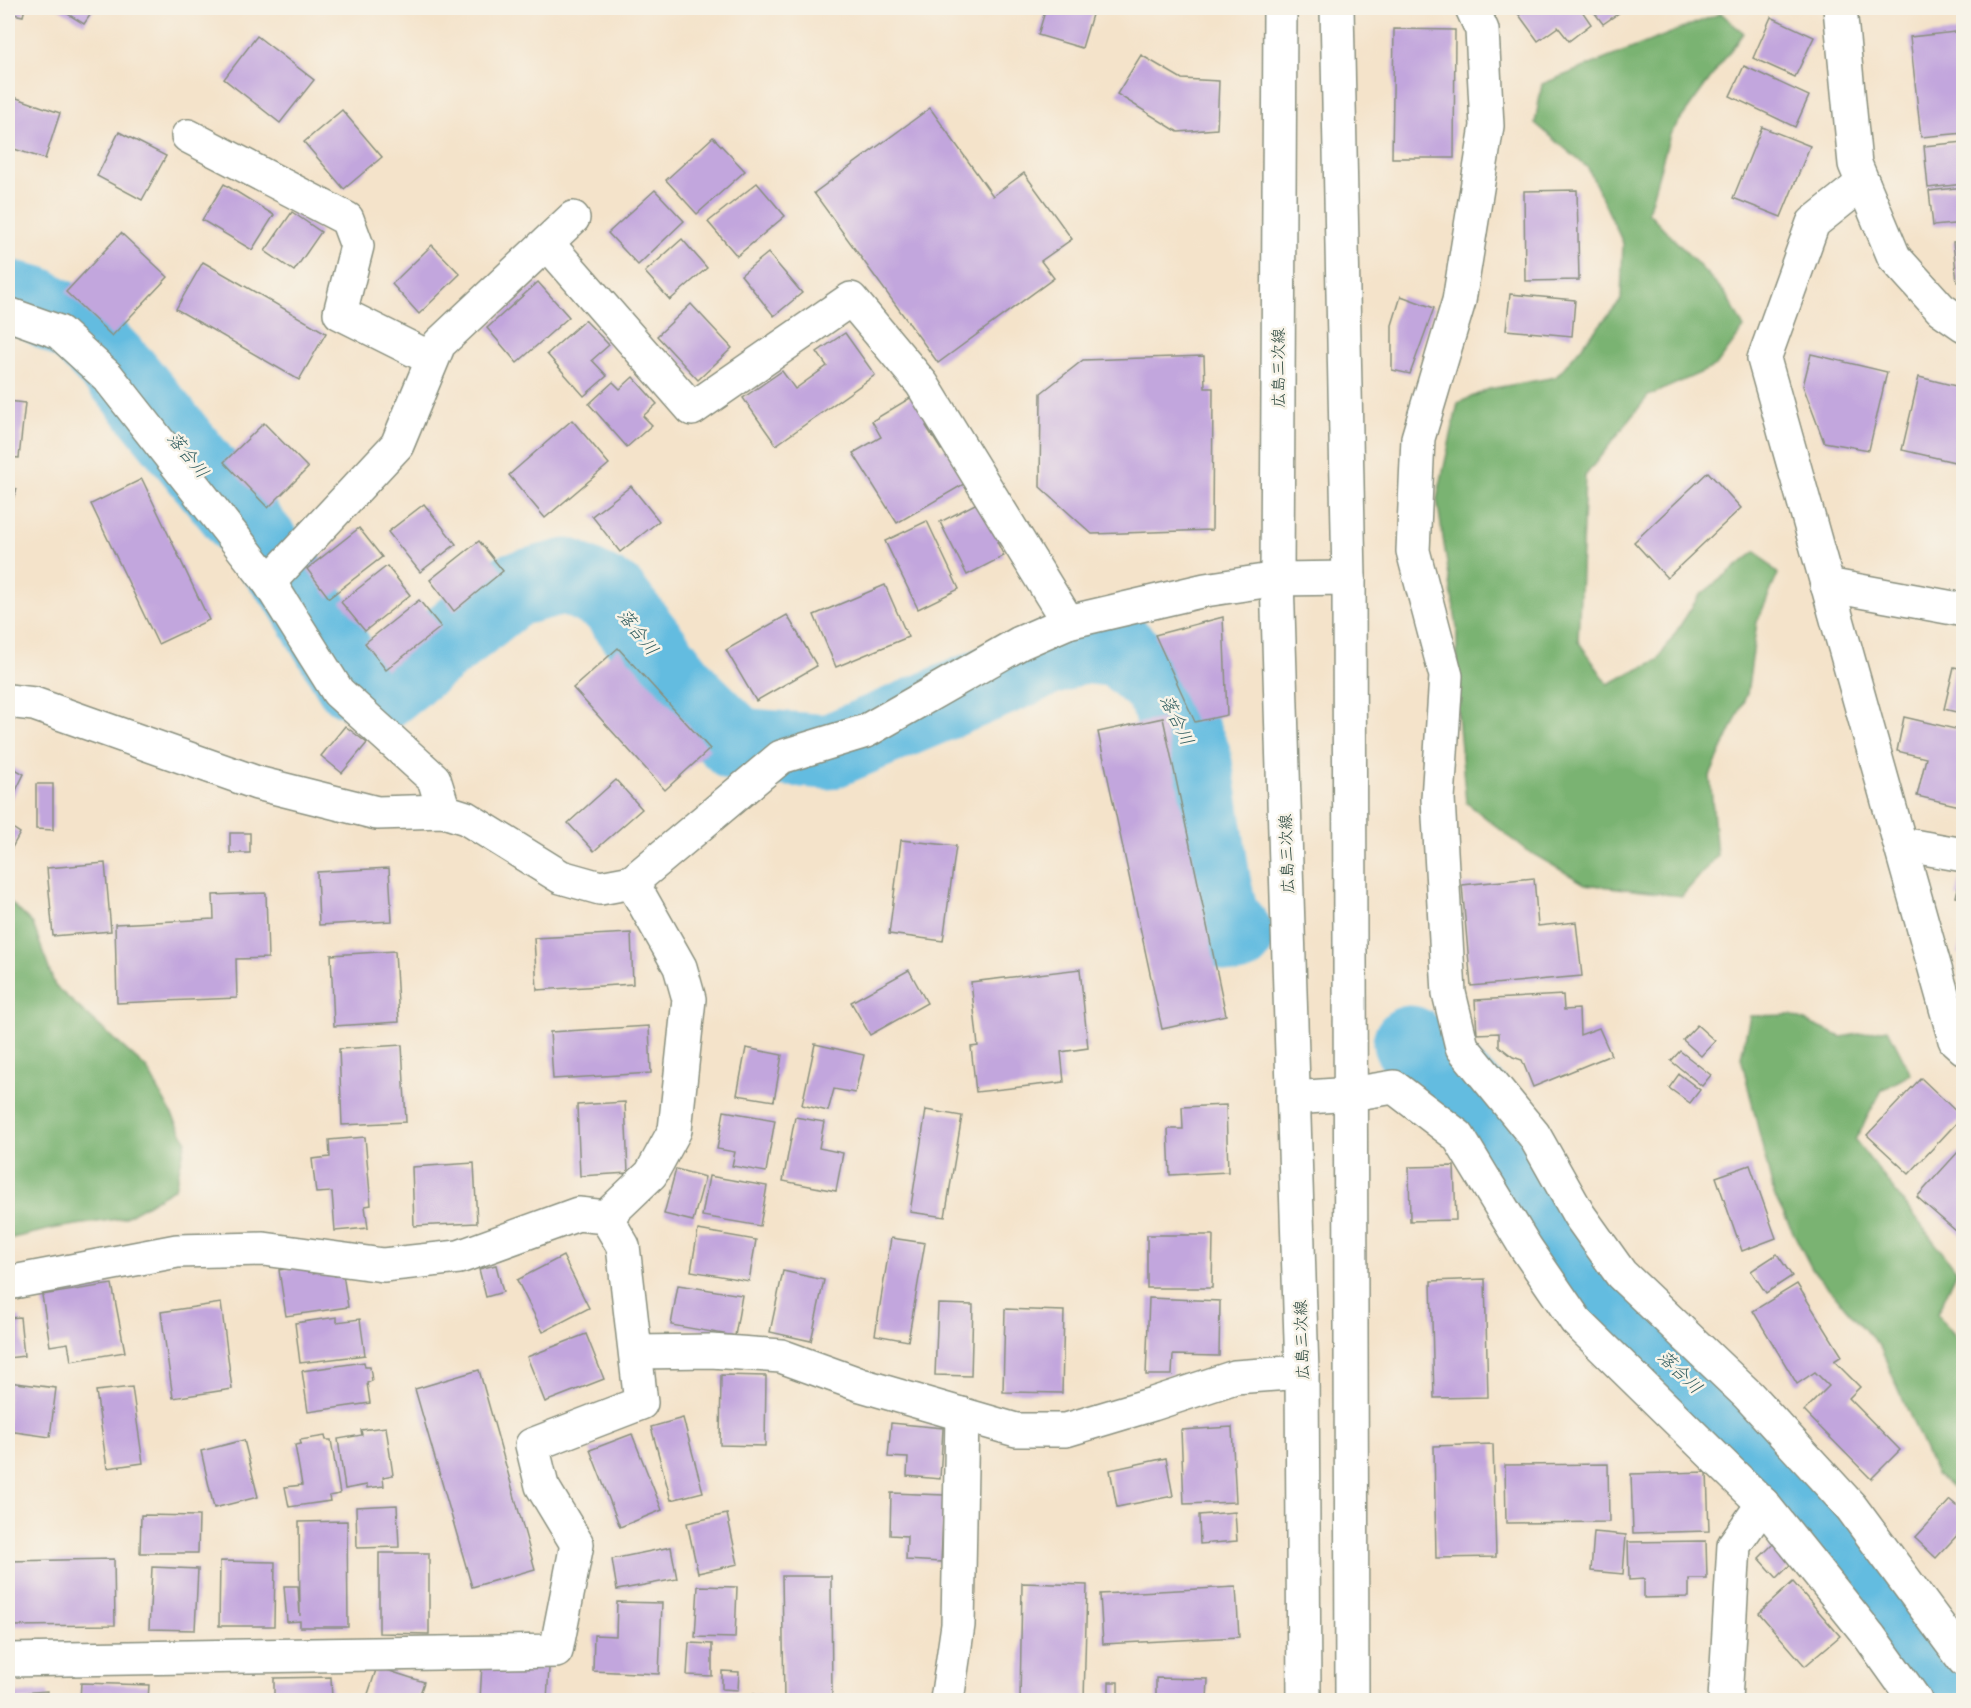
<svg xmlns="http://www.w3.org/2000/svg" width="1971" height="1708" font-family="Sriracha,'Klee One',sans-serif">
  <rect width="100%" height="100%" fill="#f7f3e8"/>
  <filter id="ink" filterUnits="userSpaceOnUse"><feTurbulence type="fractalNoise" baseFrequency=".0167" numOctaves="2"/><feDisplacementMap in="SourceGraphic" scale="12" xChannelSelector="R" yChannelSelector="G"/><feConvolveMatrix kernelMatrix="1 2 1 2 8 2 1 2 1" color-interpolation-filters="sRGB"/></filter>
  <filter id="wash" filterUnits="userSpaceOnUse"><feTurbulence type="fractalNoise" baseFrequency=".008" numOctaves="4" result="noise"/><feDisplacementMap in="SourceGraphic" scale="24" xChannelSelector="R" yChannelSelector="G"/><feGaussianBlur stdDeviation="1.35" result="paint"/><feColorMatrix in="noise" values="0 0 0 0 0 0 0 0 0 0 0 0 0 0 0 0 0 1.4 0 .05"/><feComposite in="paint" operator="in"/></filter>
  <g filter="url(#wash)">
    <rect width="100%" height="100%" fill="#f4e3ca"/>
    <!-- forest -->
    <g fill="#7ab372" stroke="#4c7853" stroke-width="1.5">
      <path d="M1721 13 1743 33 1670 134 1648 212 1725 293 1744 328 1716 366 1648 396 1585 476 1578 641 1608 684 1658 660 1699 596 1756 551 1778 574 1757 622 1747 694 1710 776 1717 856 1682 896 1585 884 1526 850 1466 802 1457 705V628L1437 499 1458 403 1489 389 1556 377 1621 300 1623 243 1588 168 1535 123 1542 84Z"/>
      <path d="M8 900 33 924 55 986 147 1069 186 1140 175 1188 124 1218 56 1228 8 1239Z"/>
      <path d="M1791 1015 1841 1037 1888 1029 1911 1074 1882 1090 1855 1140 1957 1271 1937 1314 1963 1345V1494L1936 1475 1880 1347 1812 1269 1774 1195 1741 1057 1750 1016Z"/>
    </g>
    <g fill="none" stroke-linecap="round" stroke-linejoin="round">
      <!-- river -->
      <g stroke="#63bce0" stroke-width="75">
        <path d="M8 297 34 303 79 329 124 376 298 589 352 681 379 695 512 590 567 576 612 598 688 696 738 745 828 752 1078 646 1120 650 1159 684 1194 757 1214 886 1222 918 1237 936"/>
        <path d="M1410 1043 1477 1102 1512 1154 1583 1280 1710 1400 1819 1519 1919 1646 1958 1700"/>
      </g>
    </g>
    <g id="blocks">
      <!-- building -->
      <g fill="#c2a6dd">
        <path d="M8 8H25L23 16 8 13Z"/>
        <path d="M58 8H95L84 24Z"/>
        <path d="M1046 8H1094L1082 48 1038 35Z"/>
        <path d="M1514 8H1580L1591 24 1569 41 1558 27 1538 41Z"/>
        <path d="M1591 8H1626L1603 24Z"/>
        <path d="M1771 17 1814 37 1795 77 1753 58Z"/>
        <path d="M1394 29 1455 30 1454 158H1392Z"/>
        <path d="M1964 31V133L1921 137 1910 37Z"/>
        <path d="M257 36 314 80 280 123 224 79Z"/>
        <path d="M1141 55 1182 79 1219 81 1217 129 1178 132 1117 94Z"/>
        <path d="M1744 66 1809 96 1795 127 1730 96Z"/>
        <path d="M8 95 60 113 45 159 8 147Z"/>
        <path d="M930 108 993 196 1024 173 1072 239 1041 261 1054 278 938 363 814 193Z"/>
        <path d="M342 110 382 157 344 189 304 142Z"/>
        <path d="M1762 127 1810 146 1781 217 1733 198Z"/>
        <path d="M119 132 166 156 142 200 97 176Z"/>
        <path d="M713 137 745 171 697 214 666 180Z"/>
        <path d="M1964 142V184L1928 188 1924 146Z"/>
        <path d="M757 183 785 216 737 256 708 222Z"/>
        <path d="M224 184 274 215 252 250 202 220Z"/>
        <path d="M1964 187V223L1933 226 1929 191Z"/>
        <path d="M655 190 684 221 638 265 608 233Z"/>
        <path d="M1577 190 1579 280 1525 281 1524 191Z"/>
        <path d="M292 212 321 232 294 271 265 251Z"/>
        <path d="M121 233 168 277 112 336 66 292Z"/>
        <path d="M682 239 707 268 670 300 645 272Z"/>
        <path d="M1964 241V282H1957L1953 242Z"/>
        <path d="M432 245 460 274 419 314 392 284Z"/>
        <path d="M768 253 802 293 774 316 741 275Z"/>
        <path d="M203 262 326 333 299 380 176 309Z"/>
        <path d="M538 282 569 317 517 363 487 328Z"/>
        <path d="M1510 294 1575 300 1572 336 1506 330Z"/>
        <path d="M1401 296 1434 308 1410 374 1392 370V325Z"/>
        <path d="M691 304 732 348 698 380 657 336Z"/>
        <path d="M585 320 609 345 592 360 607 376 584 396 547 354Z"/>
        <path d="M845 333 875 375 776 445 743 398 782 371 795 389 827 366 817 352Z"/>
        <path d="M1811 354 1887 372 1869 450 1824 442 1803 386Z"/>
        <path d="M1204 356 1205 388H1213L1212 530 1092 534 1040 487 1041 393 1083 360Z"/>
        <path d="M633 377 657 404 643 416 652 425 627 447 589 404 613 382 620 389Z"/>
        <path d="M1919 377 1964 388V443L1959 463 1902 450Z"/>
        <path d="M915 395 931 423 926 426 941 450 947 447 964 484 897 523 853 453 881 437 872 421Z"/>
        <path d="M8 401 25 403 19 458 8 457Z"/>
        <path d="M572 420 609 464 545 518 509 475Z"/>
        <path d="M264 423 308 468 268 508 224 462Z"/>
        <path d="M1708 472 1741 508 1667 578 1634 542Z"/>
        <path d="M142 479 209 620 158 644 91 504Z"/>
        <path d="M8 486 17 489 8 511Z"/>
        <path d="M631 486 659 521 620 552 592 516Z"/>
        <path d="M981 501 1002 540 997 542 1004 556 967 575 940 522Z"/>
        <path d="M424 504 456 544 420 572 388 532Z"/>
        <path d="M927 521 959 589 918 609 885 541Z"/>
        <path d="M359 528 382 557 329 598 307 569Z"/>
        <path d="M479 541 503 571 454 611 430 580Z"/>
        <path d="M387 566 410 595 365 631 341 602Z"/>
        <path d="M885 585 908 637 836 667 814 615Z"/>
        <path d="M419 600 441 627 386 670 365 643Z"/>
        <path d="M787 615 817 666 756 701 726 650Z"/>
        <path d="M1223 617 1227 715 1195 722 1155 635Z"/>
        <path d="M618 648 710 749 665 790 573 688Z"/>
        <path d="M1954 667 1964 669V714L1944 709Z"/>
        <path d="M1904 717 1964 731V807L1917 796 1926 758 1897 751Z"/>
        <path d="M1163 718 1226 1015 1162 1029 1098 732Z"/>
        <path d="M345 726 367 743 342 773 321 756Z"/>
        <path d="M8 765 24 774 8 807Z"/>
        <path d="M616 780 642 809 594 851 568 823Z"/>
        <path d="M36 784H53V830L36 829Z"/>
        <path d="M8 825 20 833 8 855Z"/>
        <rect x="230" y="833" width="20" height="20"/>
        <path d="M901 840 956 846 943 941 889 934Z"/>
        <path d="M105 863 111 931 53 936 47 868Z"/>
        <path d="M389 868 392 921 319 925 317 872Z"/>
        <path d="M1961 876 1964 877V899L1956 897Z"/>
        <path d="M1534 878 1538 926 1576 922 1582 976 1471 986 1462 885Z"/>
        <path d="M266 893 268 958 236 959 237 998 117 1003 115 924 214 919 213 895Z"/>
        <path d="M1963 930H1964V955L1957 954Z"/>
        <path d="M631 933 633 984 537 990 534 938Z"/>
        <path d="M395 951 399 1022 334 1026 331 955Z"/>
        <path d="M1080 969 1088 1048 1061 1052 1064 1082 976 1092 971 1047 978 1046 971 982Z"/>
        <path d="M909 970 927 1003 870 1035 851 1002Z"/>
        <path d="M1563 995 1564 1010 1579 1009 1580 1035 1599 1028 1611 1055 1533 1087 1522 1060 1513 1057 1499 1046V1033L1477 1034 1475 1000Z"/>
        <path d="M1697 1025 1715 1041 1701 1056 1683 1040Z"/>
        <path d="M649 1026 651 1073 553 1079 550 1032Z"/>
        <path d="M815 1044 864 1055 855 1093 834 1089 828 1111 802 1105Z"/>
        <path d="M402 1045 406 1122 342 1125 339 1049Z"/>
        <path d="M746 1048 782 1055 774 1101 737 1095Z"/>
        <path d="M1680 1051 1711 1075 1702 1086 1671 1061Z"/>
        <path d="M1679 1074 1700 1090 1690 1103 1669 1088Z"/>
        <path d="M1921 1078 1962 1117 1909 1174 1867 1135Z"/>
        <path d="M625 1102 628 1173 580 1176 577 1105Z"/>
        <path d="M1226 1105 1228 1172 1170 1175 1168 1129H1183L1182 1107Z"/>
        <path d="M926 1110 962 1116 945 1217 910 1212Z"/>
        <path d="M724 1111 775 1120 766 1172 732 1166 735 1152 717 1149Z"/>
        <path d="M795 1117 824 1122 819 1148 843 1153 836 1191 783 1181Z"/>
        <path d="M365 1137 371 1205 365 1206 368 1228 335 1231 332 1192 316 1193 312 1159 330 1157 329 1140Z"/>
        <path d="M1958 1152 1964 1158V1238L1917 1197Z"/>
        <path d="M474 1163 477 1223 414 1226 412 1167Z"/>
        <path d="M1750 1165 1776 1238 1742 1251 1716 1177Z"/>
        <path d="M1454 1166 1456 1220 1410 1221 1409 1167Z"/>
        <path d="M676 1169 705 1177 693 1221 664 1214Z"/>
        <path d="M709 1176 767 1186 760 1226 702 1216Z"/>
        <path d="M698 1230 756 1240 749 1281 691 1271Z"/>
        <path d="M1147 1235H1213L1212 1288H1147Z"/>
        <path d="M891 1238 925 1243 908 1341 875 1335Z"/>
        <path d="M1777 1254 1792 1276 1766 1293 1751 1271Z"/>
        <path d="M563 1256 589 1308 543 1332 517 1280Z"/>
        <path d="M312 1265 313 1274 334 1271 335 1276 343 1274 348 1307 286 1316 279 1270Z"/>
        <path d="M496 1265 503 1292 486 1297 479 1269Z"/>
        <path d="M783 1271 824 1280 811 1341 770 1332Z"/>
        <path d="M1485 1279 1488 1397 1434 1398 1431 1281Z"/>
        <path d="M112 1284 125 1352 71 1361 68 1343 50 1346 42 1295Z"/>
        <path d="M1797 1284 1842 1356 1834 1361 1860 1387 1849 1398 1900 1450 1871 1479 1804 1411 1829 1386 1815 1372 1797 1384 1753 1311Z"/>
        <path d="M678 1285 742 1295 735 1336 671 1325Z"/>
        <path d="M1149 1298 1220 1301 1219 1356 1173 1355 1172 1375H1146Z"/>
        <path d="M221 1303 232 1389 173 1398 161 1312Z"/>
        <path d="M938 1304 973 1305 971 1376 935 1375Z"/>
        <path d="M1005 1309 1064 1311 1062 1393 1003 1392Z"/>
        <path d="M20 1317 24 1356 8 1358V1318Z"/>
        <path d="M337 1317V1322L360 1319 365 1355 300 1363 295 1323Z"/>
        <path d="M586 1334 604 1379 545 1402 527 1357Z"/>
        <path d="M364 1362 365 1367H370L372 1381 367 1383 370 1403 308 1412 302 1371Z"/>
        <path d="M479 1370 535 1569 472 1587 415 1389Z"/>
        <path d="M721 1375 766 1376 765 1446 720 1445Z"/>
        <path d="M8 1382 56 1388 50 1437 8 1431Z"/>
        <path d="M132 1387 143 1463 107 1468 96 1391Z"/>
        <path d="M683 1418 703 1492 671 1500 651 1427Z"/>
        <path d="M891 1423 943 1428 940 1479 907 1476 908 1458 888 1457Z"/>
        <path d="M386 1427 393 1475 383 1477 384 1486 367 1488V1485L345 1489 338 1439 362 1435 361 1430Z"/>
        <path d="M1232 1427 1236 1502 1184 1504 1181 1430Z"/>
        <path d="M632 1434 662 1510 620 1527 590 1450Z"/>
        <path d="M325 1436 326 1440H331L340 1494 329 1496 330 1501 289 1507 285 1487 302 1485 295 1445 301 1444 300 1440Z"/>
        <path d="M244 1440 258 1497 214 1508 201 1451Z"/>
        <path d="M1493 1444 1496 1557 1436 1558 1434 1446Z"/>
        <path d="M1166 1458 1173 1496 1117 1507 1110 1470Z"/>
        <path d="M1608 1464 1609 1522 1506 1523 1505 1465Z"/>
        <path d="M1707 1472 1709 1531 1633 1533 1631 1474Z"/>
        <path d="M891 1493 944 1495 941 1562 906 1560 907 1536 890 1535Z"/>
        <path d="M1950 1500 1964 1512V1528L1936 1558 1915 1538Z"/>
        <path d="M397 1505 399 1547 357 1548 356 1507Z"/>
        <path d="M1235 1512 1237 1541 1200 1544 1199 1515Z"/>
        <path d="M727 1514 738 1564 698 1573 687 1523Z"/>
        <path d="M141 1515 199 1516 198 1553H140Z"/>
        <path d="M347 1521 348 1627H300V1621L287 1622 284 1586H298L300 1616 299 1522Z"/>
        <path d="M1594 1532 1626 1535 1623 1574 1591 1571Z"/>
        <path d="M1706 1541 1707 1579H1689V1597L1644 1598V1579L1629 1580 1628 1542Z"/>
        <path d="M1773 1544 1791 1564 1777 1578 1759 1558Z"/>
        <path d="M671 1547 677 1579 617 1590 612 1559Z"/>
        <path d="M379 1553H429V1634L379 1633Z"/>
        <path d="M114 1559 115 1625 8 1626V1561Z"/>
        <path d="M220 1561 275 1562 274 1626H219Z"/>
        <path d="M152 1567 198 1569 195 1630 149 1629Z"/>
        <path d="M782 1576H831L832 1700H784Z"/>
        <path d="M1793 1582 1840 1636 1805 1666 1759 1613Z"/>
        <path d="M1022 1583 1087 1585 1084 1700H1020Z"/>
        <path d="M698 1586 737 1587 735 1638 695 1637Z"/>
        <path d="M1236 1587 1239 1637 1103 1644 1100 1594Z"/>
        <path d="M617 1602 662 1603 659 1674 593 1671 594 1635 616 1636Z"/>
        <path d="M689 1643 712 1644V1676L687 1675Z"/>
        <path d="M482 1664 549 1668 547 1700H480Z"/>
        <path d="M377 1667 424 1682 418 1700H366Z"/>
        <path d="M722 1671 739 1672 738 1690 722 1689Z"/>
        <path d="M331 1677 332 1700H274V1678Z"/>
        <path d="M1156 1678 1208 1679 1207 1700H1156Z"/>
        <rect x="1109" y="1682" width="9" height="18"/>
        <path d="M81 1683 149 1685 148 1700H80Z"/>
        <path d="M47 1691 48 1700H8V1694Z"/>
        <path d="M752 1694 765 1696 764 1700H751Z"/>
      </g>
    </g>
  </g>
  <g filter="url(#ink)">
    <use href="#blocks" fill-opacity="0" stroke="#8a907f" stroke-width="1.5"/>
    <g fill="none" stroke-linecap="round" stroke-linejoin="round">
      <!-- street casing -->
      <g stroke="#8a907f" stroke-width="36">
        <g id="street">
          <path d="M1472 8 1482 30 1487 126 1459 301 1418 438 1413 551 1446 676 1438 799 1449 993 1462 1047 1534 1135 1579 1215 1621 1274 1748 1395 1851 1507 1964 1660"/>
          <path d="M1840 8 1855 164 1894 257 1941 309 1964 325"/>
          <path d="M188 136 347 219 357 246 340 313 432 359"/>
          <path d="M1863 183 1813 223 1764 359 1955 1040 1964 1048"/>
          <path d="M547 243 692 409 851 299 922 384 1068 622"/>
          <path d="M8 314 59 332 108 377 269 582 338 692 434 779 444 811"/>
          <path d="M269 582 397 445 439 344 573 218"/>
          <path d="M1827 585 1964 610"/>
          <path d="M1901 844 1964 855"/>
          <path d="M1293 1098 1351 1094 1394 1087 1458 1136 1526 1248 1576 1321 1763 1504 1870 1637 1915 1700"/>
          <path d="M606 1217 651 1174 675 1130 689 999 680 967 632 882"/>
          <path d="M8 1283 177 1251 264 1249 383 1265 459 1257 578 1214 606 1217 623 1246 641 1403 532 1445 542 1486 577 1544 556 1651 8 1660"/>
          <path d="M636 1352 711 1351 781 1356 861 1385 1016 1430H1066L1153 1404 1235 1377 1302 1372"/>
          <path d="M947 1700 958 1625 962 1414"/>
          <path d="M1725 1700 1734 1545 1763 1504"/>
        </g>
      </g>
      <!-- secondary casing -->
      <g stroke="#8a907f" stroke-width="36">
        <path id="secondary" d="M8 701 34 704 257 783 377 813 444 811 466 818 561 877 600 888 632 882 781 757 866 731 1020 643 1068 622 1205 590 1277 579 1349 578"/>
      </g>
      <!-- primary casing -->
      <g stroke="#8a907f" stroke-width="36">
        <g id="primary">
          <path d="M1280 8 1277 579 1302 1372 1304 1700"/>
          <path d="M1337 8 1349 578 1352 1700"/>
        </g>
      </g>
      <!-- street -->
      <use href="#street" stroke="#fff" stroke-width="33"/>
      <!-- secondary -->
      <use href="#secondary" stroke="#fff" stroke-width="33"/>
      <!-- primary -->
      <use href="#primary" stroke="#fff" stroke-width="33"/>
    </g>
  </g>
  <g text-anchor="middle" stroke-width="5" stroke-linejoin="round" paint-order="stroke">
    <!-- street labels -->
    <g font-size="16" fill="#1f3d34" stroke="#f7f3e8">
      <text transform="translate(1278 368) rotate(-90)" y="6">広島三次線</text>
      <text transform="translate(1286 854) rotate(-92)" y="6">広島三次線</text>
      <text transform="translate(1301 1340) rotate(-92)" y="6">広島三次線</text>
    </g>
    <!-- water labels -->
    <g font-size="18" font-style="italic" fill="#305d5f" stroke="#f7f3e8">
      <text transform="translate(188 455) rotate(51)" y="6">落合川</text>
      <text transform="translate(638 632) rotate(52)" y="6">落合川</text>
      <text transform="translate(1177 720) rotate(64)" y="6">落合川</text>
      <text transform="translate(1680 1372) rotate(44)" y="6">落合川</text>
    </g>
  </g>
  <!-- margin -->
  <rect width="1971" height="1708" fill="none" stroke="#f7f3e8" stroke-width="30"/>
</svg>
